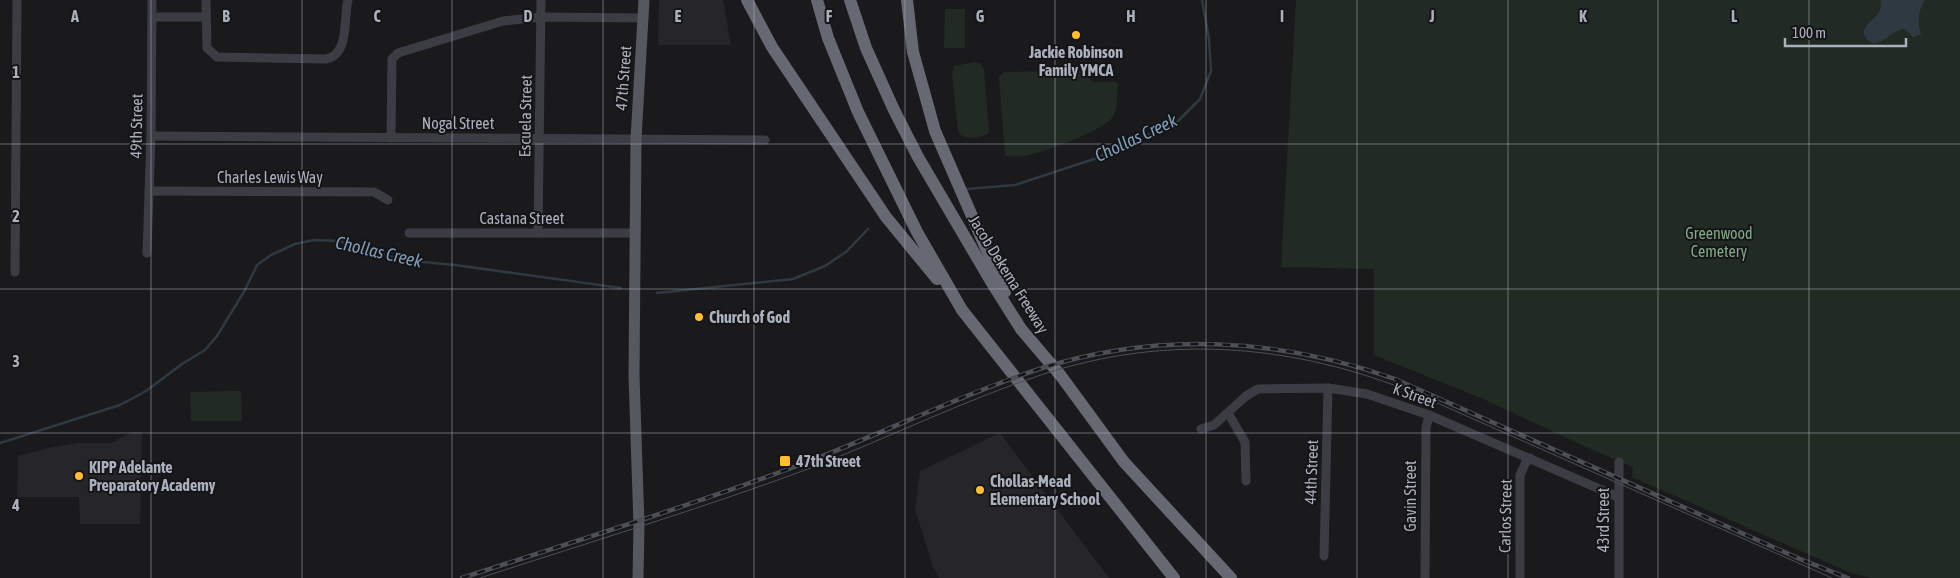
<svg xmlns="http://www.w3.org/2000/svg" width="1960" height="578" font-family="'Asap Condensed',sans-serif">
  <rect width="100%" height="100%" fill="#1a1a1c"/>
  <!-- built -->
  <g fill="#26262a">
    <path d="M659 0H723L731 45H658Z"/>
    <path d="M132 432H142L140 524H80L79 497H17L18 456 48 448 77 443H111Z"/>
    <path d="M1000 433 1109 578H939L933 567 915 509 920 471Z"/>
  </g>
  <!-- green -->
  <g fill="#212b23">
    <path d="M1296 0H1960V578H1871L1851 573 1632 477 1633 467 1584 446 1481 398 1374 355V269L1281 267Z"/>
    <path d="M945 9H965V48H944Z"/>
    <path d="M975 62 981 64 984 69 989 133C981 138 964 141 958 132L952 73 954 66Z"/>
    <path d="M1082 71 1093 82H1116L1118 84C1117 93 1118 106 1114 115 1107 130 1042 153 1024 156 1018 157 1011 156 1005 156L999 77 1004 72Z"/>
    <path d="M241 391 242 421H191L190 392Z"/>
  </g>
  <!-- water -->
  <path fill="#2e3942" d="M1881 0H1925C1918 11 1917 22 1921 34L1913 37 1905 29C1892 30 1884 44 1873 43 1870 42 1867 40 1866 38 1858 27 1875 20 1879 12 1881 8 1881 4 1881 0Z"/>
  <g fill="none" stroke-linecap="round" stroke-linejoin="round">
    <!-- stream -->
    <g stroke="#2e3942" stroke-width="2.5">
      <path d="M967 189 1015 185 1097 158 1177 122 1200 99 1211 71 1209 39 1202 0"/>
      <path d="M657 293 793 279 825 266 847 251 868 229"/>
      <path d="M0 443 120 405 146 391 182 364 205 350 217 336 245 290 257 265 271 255 295 244 314 240 340 241 402 260 455 265 621 288"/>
    </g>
    <!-- minor -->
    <g stroke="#3c3d44" stroke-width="9">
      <path d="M206 0 207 48 217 57 326 59C350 54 343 19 348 0"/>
      <path d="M152 17H206"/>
      <path d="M151 136 765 140"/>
      <path d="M391 138 392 59 398 53 503 21 541 17 644 18"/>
      <path d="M149 191 374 192 388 200"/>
      <path d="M409 233H636"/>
      <path d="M538 233 541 0"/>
      <path d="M147 253 151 136 152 0"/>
      <path d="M15 272 17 0"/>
      <path d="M1228 413 1245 442 1246 481"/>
      <path d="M1201 429 1214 425 1246 396 1258 389 1328 388 1367 394 1429 415 1618 497"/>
      <path d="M1324 556 1328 388"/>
      <path d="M1425 578 1426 428 1429 415"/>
      <path d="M1520 578V475L1526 462 1530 458"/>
      <path d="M1619 578V462"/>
    </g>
    <!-- major -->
    <path stroke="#565861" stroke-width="11" d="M638 578 639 525 634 376 636 139 644 0"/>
    <!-- highway -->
    <g stroke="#666973" stroke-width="12">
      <path d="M747 0 772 47 886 217 937 279"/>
      <path d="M817 0 828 38 858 112 917 232 962 310 1174 578"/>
      <path d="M850 0 866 48 894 110 918 157 992 283 1021 329 1061 376 1124 462 1231 578"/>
      <path d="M907 0 913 52 935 131 1005 292"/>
    </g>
    <!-- tram -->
    <path stroke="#4d4f57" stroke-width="1" d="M480 578C590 542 700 509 808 469 886 439 962 401 1041 375 1167 333 1295 344 1417 394L1832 578"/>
    <!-- rail casing -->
    <g stroke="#4d4f57" stroke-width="4.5">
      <path id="rail" d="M462 578C575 541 690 506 802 464 881 434 958 396 1039 369 1157 331 1280 338 1395 379L1800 559 1848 578"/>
    </g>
    <!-- rail -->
    <use href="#rail" stroke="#151518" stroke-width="2.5" stroke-dasharray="8" stroke-linecap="butt"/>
  </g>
  <!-- grid -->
  <path fill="none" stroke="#abb0bd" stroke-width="1" stroke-opacity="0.55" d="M151 0V578M302 0V578M452 0V578M603 0V578M754 0V578M905 0V578M1055 0V578M1206 0V578M1357 0V578M1508 0V578M1658 0V578M1809 0V578M0 144H1960M0 289H1960M0 433H1960"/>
  <!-- markers -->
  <g fill="#ffbe2f" stroke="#151518" stroke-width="2">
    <circle cx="1076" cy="35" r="5"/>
    <circle cx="699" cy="317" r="5"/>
    <rect x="779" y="455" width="12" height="12" rx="2.5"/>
    <circle cx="79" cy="476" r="5"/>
    <circle cx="980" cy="490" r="5"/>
  </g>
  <g text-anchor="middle" stroke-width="4" stroke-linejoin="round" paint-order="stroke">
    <!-- poi labels -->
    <g font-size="16" font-weight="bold" fill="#abb0bd" stroke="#151518" text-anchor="start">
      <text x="1076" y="58" text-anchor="middle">Jackie Robinson<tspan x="1076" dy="18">Family YMCA</tspan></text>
      <text x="709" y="323">Church of God</text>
      <text x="796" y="467">47th Street</text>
      <text x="89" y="473">KIPP Adelante<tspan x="89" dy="18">Preparatory Academy</tspan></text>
      <text x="990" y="487">Chollas-Mead<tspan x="990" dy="18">Elementary School</tspan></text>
    </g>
    <!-- street labels -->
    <g font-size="16" fill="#abb0bd" stroke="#151518">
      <text transform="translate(623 78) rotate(-86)" y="6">47th Street</text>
      <text transform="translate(525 116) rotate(-89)" y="6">Escuela Street</text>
      <text x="458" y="129">Nogal Street</text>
      <text transform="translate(136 126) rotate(-89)" y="6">49th Street</text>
      <text x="270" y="183">Charles Lewis Way</text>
      <text x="522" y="224">Castana Street</text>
      <text transform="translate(1009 274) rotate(58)" y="6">Jacob Dekema Freeway</text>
      <text transform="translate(1415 395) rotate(20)" y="6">K Street</text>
      <text transform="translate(1311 472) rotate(-88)" y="6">44th Street</text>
      <text transform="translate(1410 496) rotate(-90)" y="6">Gavin Street</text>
      <text transform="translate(1505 516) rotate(-89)" y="6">Carlos Street</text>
      <text transform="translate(1603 520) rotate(-90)" y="6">43rd Street</text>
    </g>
    <!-- park labels -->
    <g font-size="16" fill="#81a984" stroke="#151518">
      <text x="1719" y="239">Greenwood<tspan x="1719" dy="18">Cemetery</tspan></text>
    </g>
    <!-- water labels -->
    <g font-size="18" font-style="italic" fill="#809eba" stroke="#151518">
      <text transform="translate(1136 138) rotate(-25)" y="6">Chollas Creek</text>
      <text transform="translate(379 252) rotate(13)" y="6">Chollas Creek</text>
    </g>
  </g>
  <g font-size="16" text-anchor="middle" font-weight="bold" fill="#abb0bd" stroke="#151518" stroke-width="4" stroke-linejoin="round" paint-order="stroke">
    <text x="75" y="22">A</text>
    <text x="226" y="22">B</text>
    <text x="377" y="22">C</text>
    <text x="528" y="22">D</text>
    <text x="678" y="22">E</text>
    <text x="829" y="22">F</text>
    <text x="980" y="22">G</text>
    <text x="1131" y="22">H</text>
    <text x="1282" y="22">I</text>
    <text x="1432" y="22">J</text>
    <text x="1583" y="22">K</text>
    <text x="1734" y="22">L</text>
    <text x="16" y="78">1</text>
    <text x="16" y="222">2</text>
    <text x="16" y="367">3</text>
    <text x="16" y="511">4</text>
  </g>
  <!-- scale -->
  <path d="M1785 38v8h121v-8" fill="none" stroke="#abb0bd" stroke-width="2.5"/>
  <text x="1792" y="38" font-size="15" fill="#abb0bd" stroke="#151518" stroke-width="4" paint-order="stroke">100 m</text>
</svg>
